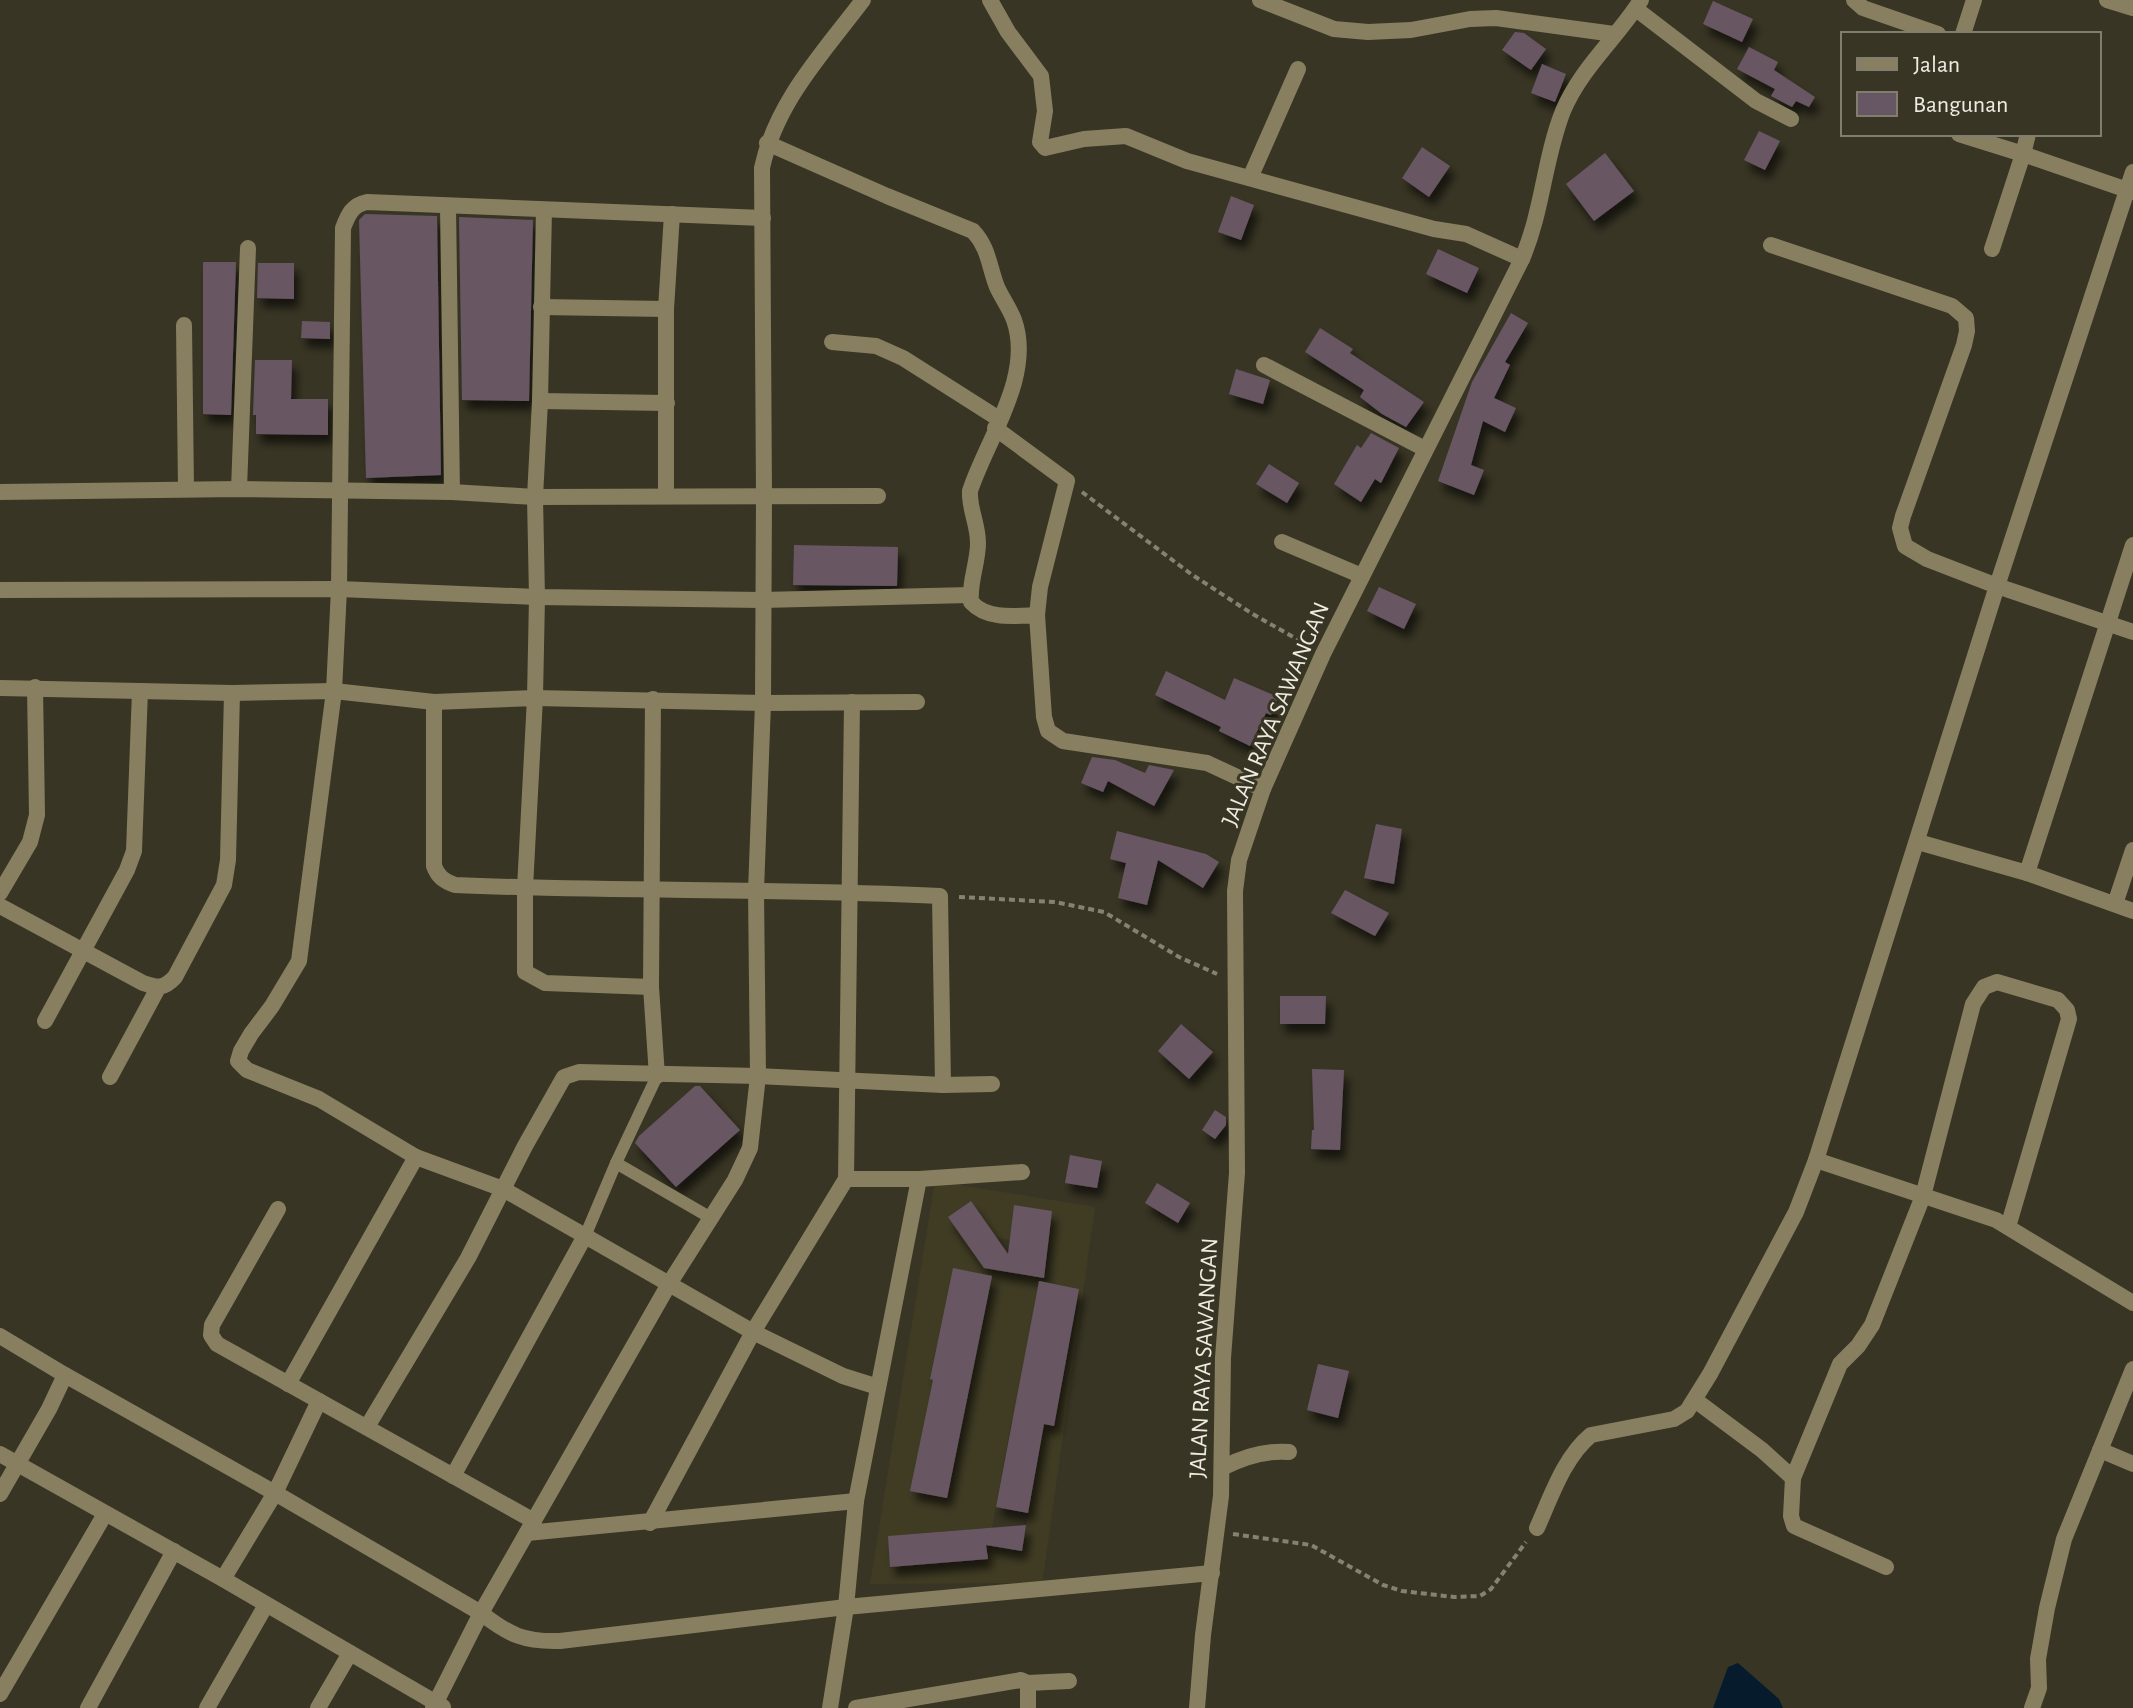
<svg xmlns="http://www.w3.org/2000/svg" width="2133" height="1708" font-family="'Alegreya Sans',sans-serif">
  <defs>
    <filter id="shadow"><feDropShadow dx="5" dy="9" stdDeviation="4" flood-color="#0009"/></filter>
  </defs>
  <rect width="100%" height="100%" fill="#383524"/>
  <!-- built -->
  <path fill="#403c24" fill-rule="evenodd" d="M935 1181 1095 1207 1042 1585 1023 1583 870 1584ZM971 1201 990 1228 948 1217ZM1014 1205 1052 1211 1048 1237 1011 1232ZM995 1237 1050 1248 1044 1278 990 1269ZM953 1269 992 1277 969 1387 930 1378ZM1039 1281 1079 1289 1053 1426 1014 1419ZM1011 1423 1043 1428 1022 1550 989 1545ZM985 1528 987 1559 891 1567 889 1536Z"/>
  <!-- water -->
  <path fill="#061c2d" d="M1738 1663 1779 1699 1783 1708H1713L1728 1667Z"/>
  <!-- building -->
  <g fill="#675764" filter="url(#shadow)">
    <path d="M1713 1 1753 19 1742 42 1703 24Z"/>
    <path d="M1515 32 1524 33 1546 49 1531 70 1502 50Z"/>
    <path d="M1749 47 1778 62 1774 70 1815 97 1809 107 1796 101 1792 107 1771 96 1775 89 1737 69Z"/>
    <path d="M1542 64 1566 74 1555 102 1531 93Z"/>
    <path d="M1759 131 1780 141 1765 170 1744 160Z"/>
    <path d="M1422 147 1450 166 1429 197 1402 178Z"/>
    <path d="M1605 153 1634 191 1594 221 1566 184Z"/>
    <path d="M1231 196 1254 205 1241 240 1218 232Z"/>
    <path d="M365 214 437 216 441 475 366 478 359 220Z"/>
    <path d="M459 217 533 220 529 401 462 400Z"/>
    <path d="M1438 249 1479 268 1467 293 1426 274Z"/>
    <path d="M203 262H236L231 415 203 414Z"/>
    <path d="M258 263H294V299L257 298Z"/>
    <path d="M1511 313 1528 323 1505 362 1510 365 1494 398 1516 408 1505 432 1483 421 1471 465 1484 470 1474 495 1438 481 1472 382Z"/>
    <path d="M302 321 330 322V339L301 338Z"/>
    <path d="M1320 328 1353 349 1350 353 1424 402 1406 427 1382 414 1360 397 1364 390 1305 352Z"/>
    <path d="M255 360H292L291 399H328V435L256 434V415H253Z"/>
    <path d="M1236 369 1270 380 1263 404 1229 394Z"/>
    <path d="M1371 433 1399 448 1381 483 1375 479 1361 502 1334 484 1357 445 1361 448Z"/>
    <path d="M1269 464 1299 483 1287 503 1256 484Z"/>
    <path d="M794 545 898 547 897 586 793 585Z"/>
    <path d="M1379 587 1416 604 1404 629 1367 611Z"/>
    <path d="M1166 671 1225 700 1234 678 1278 697 1271 715 1266 713 1250 746 1219 731 1221 727 1155 695Z"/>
    <path d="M1092 757 1115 760 1145 773 1149 765 1174 770 1154 806 1108 781 1103 792 1081 783Z"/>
    <path d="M1376 824 1402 829 1394 884 1364 878Z"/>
    <path d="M1117 831 1206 854 1219 862 1203 888 1158 860 1147 905 1118 898 1126 863 1110 859Z"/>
    <path d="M1345 890 1389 913 1375 936 1331 913Z"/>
    <path d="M1280 996H1326L1325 1024H1280Z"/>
    <path d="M1181 1024 1213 1052 1189 1079 1158 1051Z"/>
    <path d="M1312 1069 1344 1070 1340 1150 1311 1149 1312 1130H1314Z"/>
    <path d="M695 1086H700L740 1130 676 1187 635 1143 639 1136Z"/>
    <path d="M1215 1110 1226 1117V1125L1215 1139 1202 1130Z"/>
    <path d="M1070 1155 1102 1161 1097 1188 1065 1183Z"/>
    <path d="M1157 1183 1190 1203 1178 1223 1145 1203Z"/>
    <path d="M971 1201 1008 1254 1014 1205 1052 1211 1044 1278 984 1268 948 1217Z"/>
    <path d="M953 1268 992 1276 947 1498 910 1491 933 1380 930 1379Z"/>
    <path d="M1039 1281 1079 1289 1054 1426 1044 1424 1028 1513 996 1507Z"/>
    <path d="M1318 1364 1349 1371 1338 1418 1307 1410Z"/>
    <path d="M1026 1525 1022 1551 986 1545 988 1559 890 1567 888 1536Z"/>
  </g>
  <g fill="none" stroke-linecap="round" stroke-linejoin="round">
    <!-- path -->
    <g stroke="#858274" stroke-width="4" stroke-dasharray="6 4" stroke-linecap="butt">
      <path d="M1082 492 1191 574 1251 613 1309 646"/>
      <path d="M959 897 1055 902 1104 912 1179 957 1217 974"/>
      <path d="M1233 1534 1311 1545 1383 1585 1402 1591 1454 1597 1480 1596 1491 1589 1526 1542"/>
    </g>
    <!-- service -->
    <g stroke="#887f60" stroke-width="12">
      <path d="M657 1076 616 1163 711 1218"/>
      <path d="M586 1234 616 1163"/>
    </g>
    <!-- minor -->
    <g stroke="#887f60" stroke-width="16">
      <path d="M990 0 1008 32 1041 76 1045 111 1040 142 1045 148 1084 139 1126 136 1187 161 1434 229 1466 234 1522 259"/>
      <path d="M1260 0 1334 29 1368 32 1411 30 1470 19 1496 18 1614 34"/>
      <path d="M1854 0 1863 8 1938 34"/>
      <path d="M2107 0 2133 8"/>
      <path d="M1636 9 1756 101 1791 119"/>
      <path d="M1963 34 1974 0"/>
      <path d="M1959 134 2023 154 1992 249"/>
      <path d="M2028 134 2023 154 2133 192"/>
      <path d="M767 143 887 196 973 231C989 248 989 267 997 287 1002 298 1010 309 1014 320 1034 376 987 439 970 491 969 509 978 524 978 543 978 563 969 582 971 602 987 620 1015 616 1037 615L1044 717 1048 731 1063 741 1207 763 1263 789"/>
      <path d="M1250 178 1298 69"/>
      <path d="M448 206 452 492"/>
      <path d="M544 210 540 401 535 497 537 597 535 698 763 703 917 702"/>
      <path d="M763 218 367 202C352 205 348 215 343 228L339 589 334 691 299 961 272 1006 251 1034 241 1051 238 1061 247 1070 319 1099 416 1157 503 1189 753 1332 843 1376 878 1387"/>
      <path d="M1771 245 1952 306 1966 318 1967 331 1964 345 1903 516 1900 528 1905 546 1927 559 1997 586 2133 632"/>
      <path d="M541 307 666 309"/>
      <path d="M184 325 186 489"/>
      <path d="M832 342 876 346 903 358 999 419"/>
      <path d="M1264 365 1425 449"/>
      <path d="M540 401 667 403"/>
      <path d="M995 428 1067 481 1040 587 1037 615"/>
      <path d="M239 489 248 248"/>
      <path d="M0 492 239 489 452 492 535 497 878 496"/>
      <path d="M666 494V309L672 214"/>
      <path d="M1282 542 1362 576"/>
      <path d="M0 590 339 589 537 597 762 600 970 595"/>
      <path d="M0 688 232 693 334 691 434 702 535 698 525 888V972L545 983 651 987"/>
      <path d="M653 699 651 987 657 1076"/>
      <path d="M434 702V866C438 877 444 881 455 885 617 892 779 888 940 896L943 1085"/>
      <path d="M1918 842 2027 873 2133 545"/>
      <path d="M2027 873 2133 911"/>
      <path d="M0 893 30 842 37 815 35 687"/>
      <path d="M2115 904 2133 850"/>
      <path d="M0 906 143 983C158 988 164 989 175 977L224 885 228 860 232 693"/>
      <path d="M45 1021 127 870 134 851 140 691"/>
      <path d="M110 1077 158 988"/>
      <path d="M1816 1160 1996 1220 2133 1303"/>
      <path d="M846 1179H919L1022 1172"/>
      <path d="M278 1209 212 1325 211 1335 217 1344 534 1521"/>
      <path d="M0 1336 65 1375"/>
      <path d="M288 1384 416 1157"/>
      <path d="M1695 1400 1762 1450 1793 1478 1791 1516 1794 1526 1886 1567"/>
      <path d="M367 1427 468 1258 525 1146 564 1077 579 1072 758 1076 943 1085 992 1084"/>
      <path d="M2100 1450 2133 1464"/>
      <path d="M0 1454 223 1579 443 1707"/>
      <path d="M1222 1468C1243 1457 1265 1450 1289 1452"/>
      <path d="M453 1476 586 1234"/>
      <path d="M1793 1478 1840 1364 1858 1346 1872 1325 1923 1196 1973 1004 1984 987 1997 982 2058 1000 2067 1010 2069 1019 2008 1227"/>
      <path d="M0 1494 49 1409 65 1375 275 1493 481 1613C509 1635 524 1642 560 1641L846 1607 1212 1573"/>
      <path d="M650 1523 753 1332 846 1179 852 702"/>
      <path d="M1537 1528C1551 1497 1564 1457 1591 1435L1674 1419 1687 1411 1710 1374 1796 1212 1816 1160 1997 586 2133 172"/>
      <path d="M527 1533 856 1501"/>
      <path d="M223 1579 275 1493 319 1401"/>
      <path d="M1028 1683 1069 1681"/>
      <path d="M0 1694 105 1514"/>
      <path d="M88 1708 174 1551"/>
      <path d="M207 1708 266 1605"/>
      <path d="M318 1708 350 1653"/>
      <path d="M433 1708 481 1613 669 1284 735 1180 750 1148 758 1076 756 891 763 703 764 496 762 168C776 102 823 53 863 0"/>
      <path d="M830 1708 846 1607 856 1501 919 1179"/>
      <path d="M856 1708 1021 1680 1028 1683V1708"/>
      <path d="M2032 1708 2039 1688 2038 1659 2047 1608 2064 1539 2133 1369"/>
    </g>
    <!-- tertiary -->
    <path stroke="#887f60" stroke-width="16" d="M1197 1708 1203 1635 1221 1496 1223 1358 1237 1173 1235 891 1239 860 1263 789 1323 654 1522 259C1543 210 1544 159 1563 111 1581 68 1617 38 1641 0"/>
  </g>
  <g text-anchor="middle" stroke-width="6" stroke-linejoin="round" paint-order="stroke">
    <!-- street labels -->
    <g font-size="24" fill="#eeece1" stroke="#383524">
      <text transform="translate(1275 714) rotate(-67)" y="8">JALAN RAYA SAWANGAN</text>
      <text transform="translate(1203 1358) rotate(-87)" y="8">JALAN RAYA SAWANGAN</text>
    </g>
  </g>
  <!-- legend -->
  <rect x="1841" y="32" width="260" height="104" fill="#383524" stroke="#817e70" stroke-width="2"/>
  <rect x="1857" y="58" width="40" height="12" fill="#887f60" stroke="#817e70" stroke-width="2"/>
  <text x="1913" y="72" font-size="24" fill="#eeece1">Jalan</text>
  <rect x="1857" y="92" width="40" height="24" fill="#675764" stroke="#817e70" stroke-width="2"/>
  <text x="1913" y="112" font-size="24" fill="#eeece1">Bangunan</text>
</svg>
